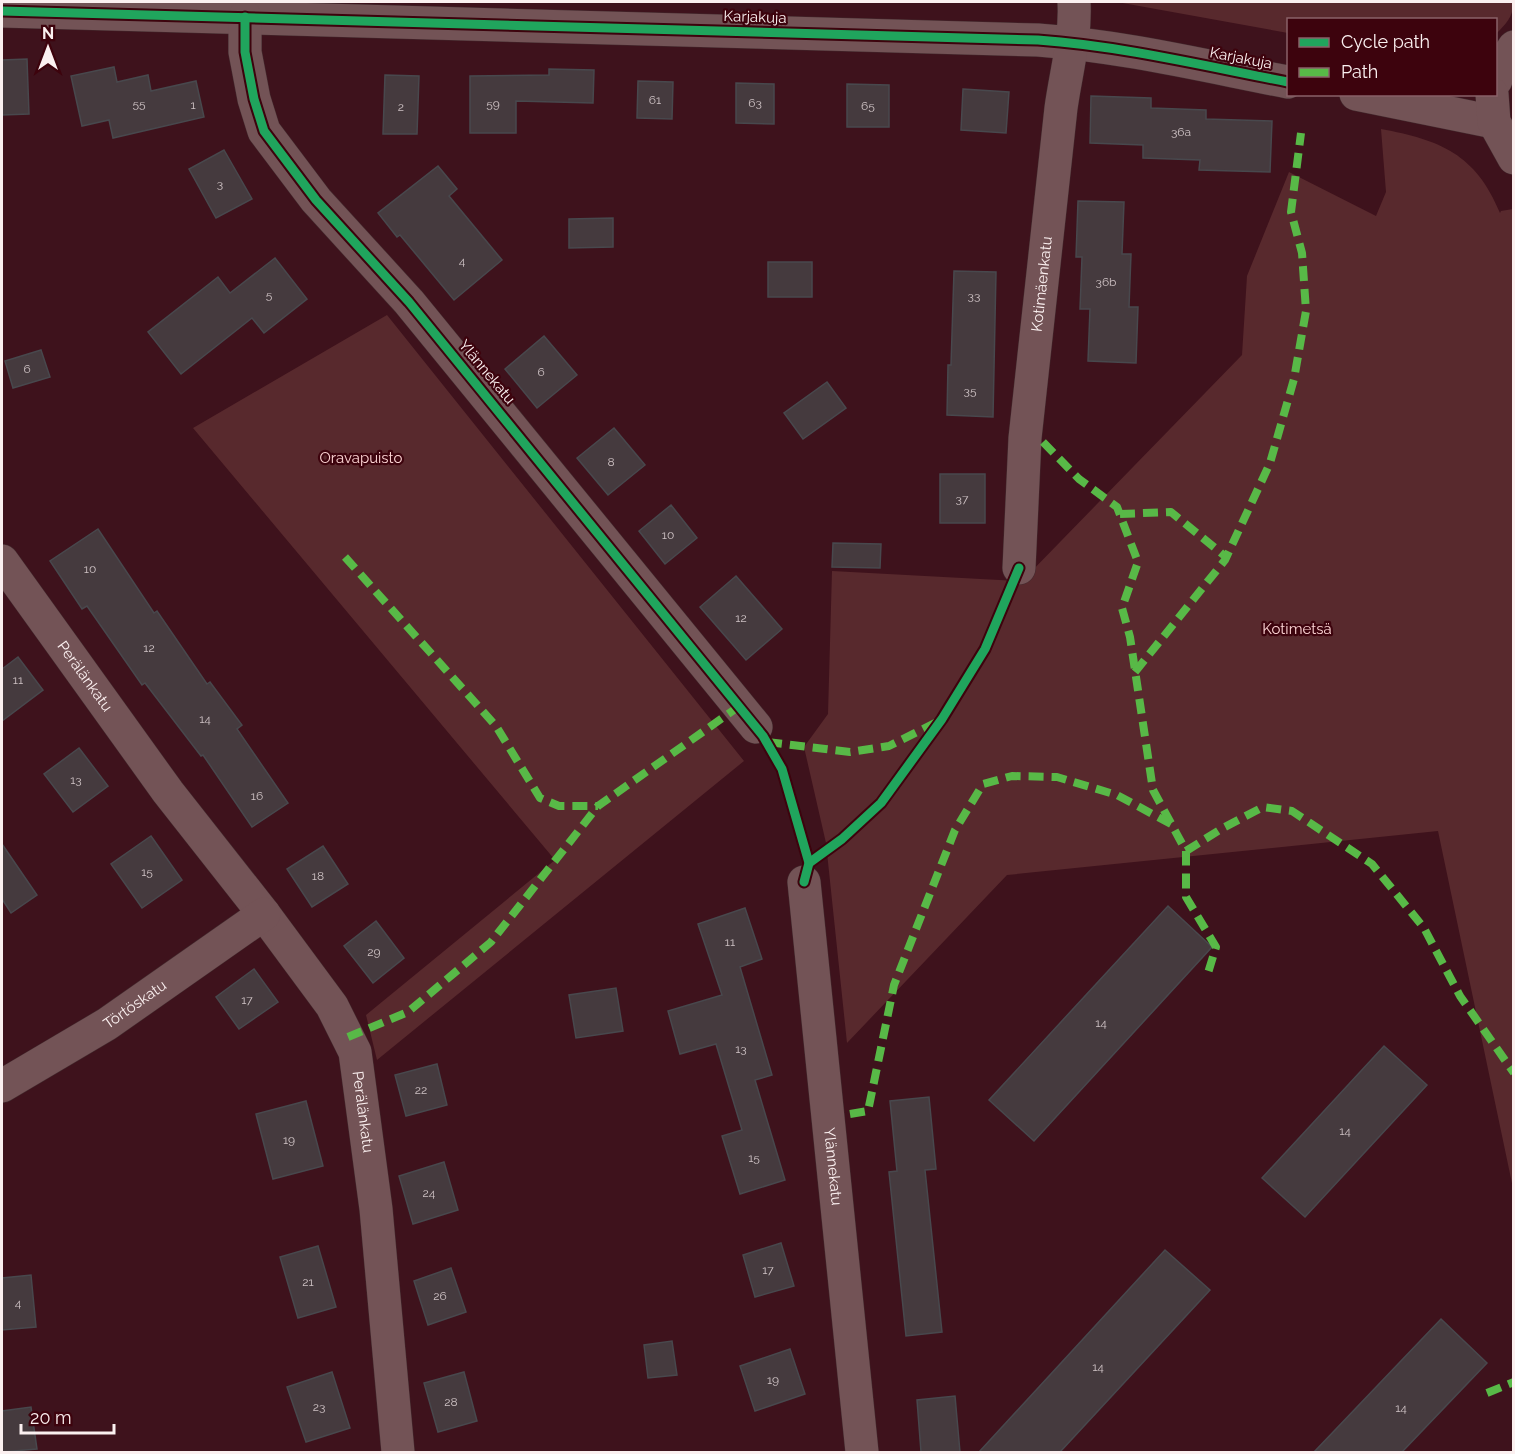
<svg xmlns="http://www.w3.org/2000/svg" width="1515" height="1454" font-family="Raleway,sans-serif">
  <rect width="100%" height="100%" fill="#3e121c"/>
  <!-- green -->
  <g fill="#58292d">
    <path d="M1117 2H1513C1514 16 1506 24 1496 34V20H1288V33Z"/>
    <path d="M1381 129C1440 140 1476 154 1500 213L1501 211 1513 209V1188L1438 831 1007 875 847 1043 826 843 804 747 828 714 832 571 1018 581 1025 578 1242 355 1247 276 1289 172 1376 216 1386 192Z"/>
    <path d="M387 315 744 761 377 1060 366 1015 555 860 193 428Z"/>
  </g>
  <!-- building -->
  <g fill="#453a3e" stroke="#48484d" stroke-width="1.5">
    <path d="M27 59 29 114 2 115V60Z"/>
    <path d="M114 67 117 82 148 75 151 91 196 81 204 117 113 138 109 120 82 126 71 76Z"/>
    <path d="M549 69 594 70 593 103 516 101V133H470V76L549 75Z"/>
    <path d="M385 75 419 76 417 134H383Z"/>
    <path d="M638 81 673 82 672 119 637 118Z"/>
    <path d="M736 83 774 84V124L736 123Z"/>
    <path d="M847 84 889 85V127H847Z"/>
    <path d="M963 89 1009 92 1006 133 961 130Z"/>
    <path d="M1091 96 1151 98V108L1206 110V119L1272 121 1270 172 1199 170 1200 160 1143 158V145L1090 143Z"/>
    <path d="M224 150 252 199 216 218 189 169Z"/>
    <path d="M438 166 457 189 449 196 502 260 454 300 400 235 397 237 378 213Z"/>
    <path d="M1078 201 1124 202 1122 254H1131L1129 307H1138L1136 363 1088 361 1090 309H1080L1082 257H1076Z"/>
    <path d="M613 218V247L569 248V219Z"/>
    <path d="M275 258 307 299 264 333 252 318 181 374 148 332 218 277 230 293Z"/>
    <rect x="768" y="262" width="44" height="35"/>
    <path d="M954 271 996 272 993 417 947 415 948 365H951Z"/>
    <path d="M544 336 577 375 537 408 505 369Z"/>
    <path d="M41 350 50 377 13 388 5 361Z"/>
    <path d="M827 382 846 408 803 439 784 413Z"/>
    <path d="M614 428 645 465 608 495 577 458Z"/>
    <rect x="940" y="474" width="45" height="49"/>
    <path d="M671 505 697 538 665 564 639 531Z"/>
    <path d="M98 529 154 613 157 611 207 684 210 682 242 725 237 729 288 803 252 827 203 755 201 756 145 683 142 685 87 606 82 609 50 561Z"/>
    <path d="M833 543 881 544 880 568 832 567Z"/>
    <path d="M736 576 782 629 746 660 700 607Z"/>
    <path d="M18 657 43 690 2 721V669Z"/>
    <path d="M79 748 108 786 73 812 44 774Z"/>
    <path d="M151 836 182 880 142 908 111 864Z"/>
    <path d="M2 844 37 895 11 913 2 899Z"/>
    <path d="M323 846 348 884 312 907 287 869Z"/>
    <path d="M1168 906 1212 947 1034 1141 989 1100Z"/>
    <path d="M745 908 762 959 740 967 772 1075 755 1080 785 1180 740 1194 722 1136 742 1130 716 1044 680 1054 668 1011 722 995 698 924Z"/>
    <path d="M376 921 404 958 373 983 344 946Z"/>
    <path d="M254 969 278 1002 239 1029 216 997Z"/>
    <path d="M616 988 623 1031 576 1038 569 995Z"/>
    <path d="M1384 1046 1427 1085 1305 1217 1262 1178Z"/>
    <path d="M437 1064 447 1105 406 1116 395 1075Z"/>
    <path d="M929 1097 936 1169 925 1170 942 1332 906 1336 889 1172 897 1171 890 1101Z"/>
    <path d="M306 1101 323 1166 273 1179 256 1114Z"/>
    <path d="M444 1162 458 1210 413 1224 399 1176Z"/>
    <path d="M781 1243 794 1286 755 1297 743 1255Z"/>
    <path d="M318 1246 336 1307 298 1318 280 1257Z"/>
    <path d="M1165 1250 1210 1290 1060 1452H979Z"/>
    <path d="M451 1268 466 1312 428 1325 414 1281Z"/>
    <path d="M31 1275 36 1327 2 1330V1278Z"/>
    <path d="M1441 1319 1487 1363 1402 1452H1314Z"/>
    <path d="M672 1341 677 1375 648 1378 644 1345Z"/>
    <path d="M790 1349 805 1394 755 1411 740 1366Z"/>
    <path d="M332 1372 350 1428 306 1442 287 1387Z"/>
    <path d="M464 1372 477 1421 438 1432 424 1383Z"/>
    <path d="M955 1396 960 1452H921L917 1400Z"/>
    <path d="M31 1407 37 1449 2 1452V1411Z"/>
  </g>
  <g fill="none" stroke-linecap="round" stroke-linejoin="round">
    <!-- minor casing -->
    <g stroke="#432a2e" stroke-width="34">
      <g id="minor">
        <path d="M2 11 1038 40C1122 46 1205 66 1288 82"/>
        <path d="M245 17V52L254 99 264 131 316 200 409 302 756 727"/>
        <path d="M1496 80 1499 70 1514 47"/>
        <path d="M1356 94 1494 122"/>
        <path d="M1492 94 1494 122 1514 158"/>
        <path id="s1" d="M2 561 168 792 264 914 332 1006 355 1052 376 1209 398 1452"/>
        <path id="s2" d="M1019 568 1025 438 1061 108C1066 72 1076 37 1074 2"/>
        <path id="s3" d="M804 882 862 1452"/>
        <path id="s4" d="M2 1086 107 1024 264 914"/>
      </g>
    </g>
    <!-- minor -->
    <use href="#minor" stroke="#735356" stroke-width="33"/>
    <!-- quiet -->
    <g stroke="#58b947" stroke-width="8" stroke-dasharray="15 8" stroke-linecap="butt">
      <path d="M1043 442 1079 479 1117 507 1138 562 1122 608 1130 637 1153 790 1186 851V897L1216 947 1208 973"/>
      <path d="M1120 514 1171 512 1226 557"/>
      <path d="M345 557 496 726 540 798 559 806H598"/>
      <path d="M1135 672 1225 560 1270 463 1294 379 1306 311 1302 253 1291 212 1301 133"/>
      <path d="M767 742 850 752 889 746 937 722"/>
      <path d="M1186 851 1221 829 1263 807 1292 811 1372 864 1424 928 1460 996 1514 1073"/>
      <path d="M348 1037 408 1012 491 942 598 806 738 707"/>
      <path d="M850 1114 868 1111 894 985 955 830 983 784 1012 776 1057 777 1117 795 1171 824"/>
      <path d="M1487 1393 1514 1382"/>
    </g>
    <!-- cycleway casing -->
    <g stroke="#3d030d" stroke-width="13">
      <g id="cycleway">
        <path d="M2 11 1038 40C1122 46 1205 66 1288 82"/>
        <path d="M245 17V52L254 99 264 131 316 200 409 302 763 736 782 769 809 863 804 882"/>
        <path d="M809 863 842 839 881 803 942 719 985 649 1019 568"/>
      </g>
    </g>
    <!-- cycleway -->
    <use href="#cycleway" stroke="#20a55d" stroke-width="9"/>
  </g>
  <g text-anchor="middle" stroke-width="4.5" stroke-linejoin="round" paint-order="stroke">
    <!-- number labels -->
    <g font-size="12" fill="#cec2c4">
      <text x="655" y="104">61</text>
      <text x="755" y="107">63</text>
      <text x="139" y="108">55</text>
      <text x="493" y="108">59</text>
      <text x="193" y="109">1</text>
      <text x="868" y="110">65</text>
      <text x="401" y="111">2</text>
      <text x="1181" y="136">36a</text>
      <text x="220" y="188">3</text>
      <text x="462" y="265">4</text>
      <text x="1106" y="286">36b</text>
      <text x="269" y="299">5</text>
      <text x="974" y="300">33</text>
      <text x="27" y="373">6</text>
      <text x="541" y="376">6</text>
      <text x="970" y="395">35</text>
      <text x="611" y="466">8</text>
      <text x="962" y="503">37</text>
      <text x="668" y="539">10</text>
      <text x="90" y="573">10</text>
      <text x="741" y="622">12</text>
      <text x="149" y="652">12</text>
      <text x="18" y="684">11</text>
      <text x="205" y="723">14</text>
      <text x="76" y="784">13</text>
      <text x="257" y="800">16</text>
      <text x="147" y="876">15</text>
      <text x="318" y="880">18</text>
      <text x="730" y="946">11</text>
      <text x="374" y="956">29</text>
      <text x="247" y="1004">17</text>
      <text x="1101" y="1027">14</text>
      <text x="741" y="1053">13</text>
      <text x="421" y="1094">22</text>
      <text x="1345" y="1135">14</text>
      <text x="289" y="1144">19</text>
      <text x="754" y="1162">15</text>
      <text x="429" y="1197">24</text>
      <text x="768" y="1274">17</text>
      <text x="308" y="1286">21</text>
      <text x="440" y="1300">26</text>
      <text x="18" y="1307">4</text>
      <text x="1098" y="1371">14</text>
      <text x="773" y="1384">19</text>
      <text x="451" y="1406">28</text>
      <text x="319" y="1411">23</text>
      <text x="1401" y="1412">14</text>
    </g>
    <!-- street labels -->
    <g font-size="15" fill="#fbf0f0" stroke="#3d030d">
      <text transform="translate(755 17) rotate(2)" y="5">Karjakuja</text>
      <text transform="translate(1241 58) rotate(11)" y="5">Karjakuja</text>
      <text dy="5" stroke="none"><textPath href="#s2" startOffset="285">Kotimäenkatu</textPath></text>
      <text transform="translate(487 372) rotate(50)" y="5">Ylännekatu</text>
      <text dy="5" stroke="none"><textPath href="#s1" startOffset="142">Perälänkatu</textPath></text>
      <text dy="5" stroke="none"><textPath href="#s4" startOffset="156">Törtöskatu</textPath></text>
      <text dy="5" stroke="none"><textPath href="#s1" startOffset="666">Perälänkatu</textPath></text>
      <text dy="5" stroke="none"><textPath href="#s3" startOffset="286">Ylännekatu</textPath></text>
    </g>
    <!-- park labels -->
    <g font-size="15" fill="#fdd5d5" stroke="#3d030d">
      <text x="361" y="463">Oravapuisto</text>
      <text x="1297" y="634">Kotimetsä</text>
    </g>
  </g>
  <!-- border -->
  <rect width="1515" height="1454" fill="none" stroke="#fbf0f0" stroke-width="6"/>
  <!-- legend -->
  <rect x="1287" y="18" width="210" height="78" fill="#3d030d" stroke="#896268" stroke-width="1.5"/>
  <rect x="1299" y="38" width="30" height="9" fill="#20a55d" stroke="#896268" stroke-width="1.5"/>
  <text x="1341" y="48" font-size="18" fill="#fbf0f0">Cycle path</text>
  <rect x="1299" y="68" width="30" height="9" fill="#58b947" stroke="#896268" stroke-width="1.5"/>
  <text x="1341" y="78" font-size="18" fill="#fbf0f0">Path</text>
  <!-- north arrow -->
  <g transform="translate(48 48)" stroke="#3d030d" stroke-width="4.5" paint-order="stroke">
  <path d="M0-4.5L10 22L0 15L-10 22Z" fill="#fbf0f0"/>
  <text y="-9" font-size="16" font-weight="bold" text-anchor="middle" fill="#fbf0f0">N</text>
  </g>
  <!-- scale -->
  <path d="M21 1424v9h93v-9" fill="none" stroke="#fbf0f0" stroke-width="3"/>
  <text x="30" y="1424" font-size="18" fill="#fbf0f0" stroke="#3d030d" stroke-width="4.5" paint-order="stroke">20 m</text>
</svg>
